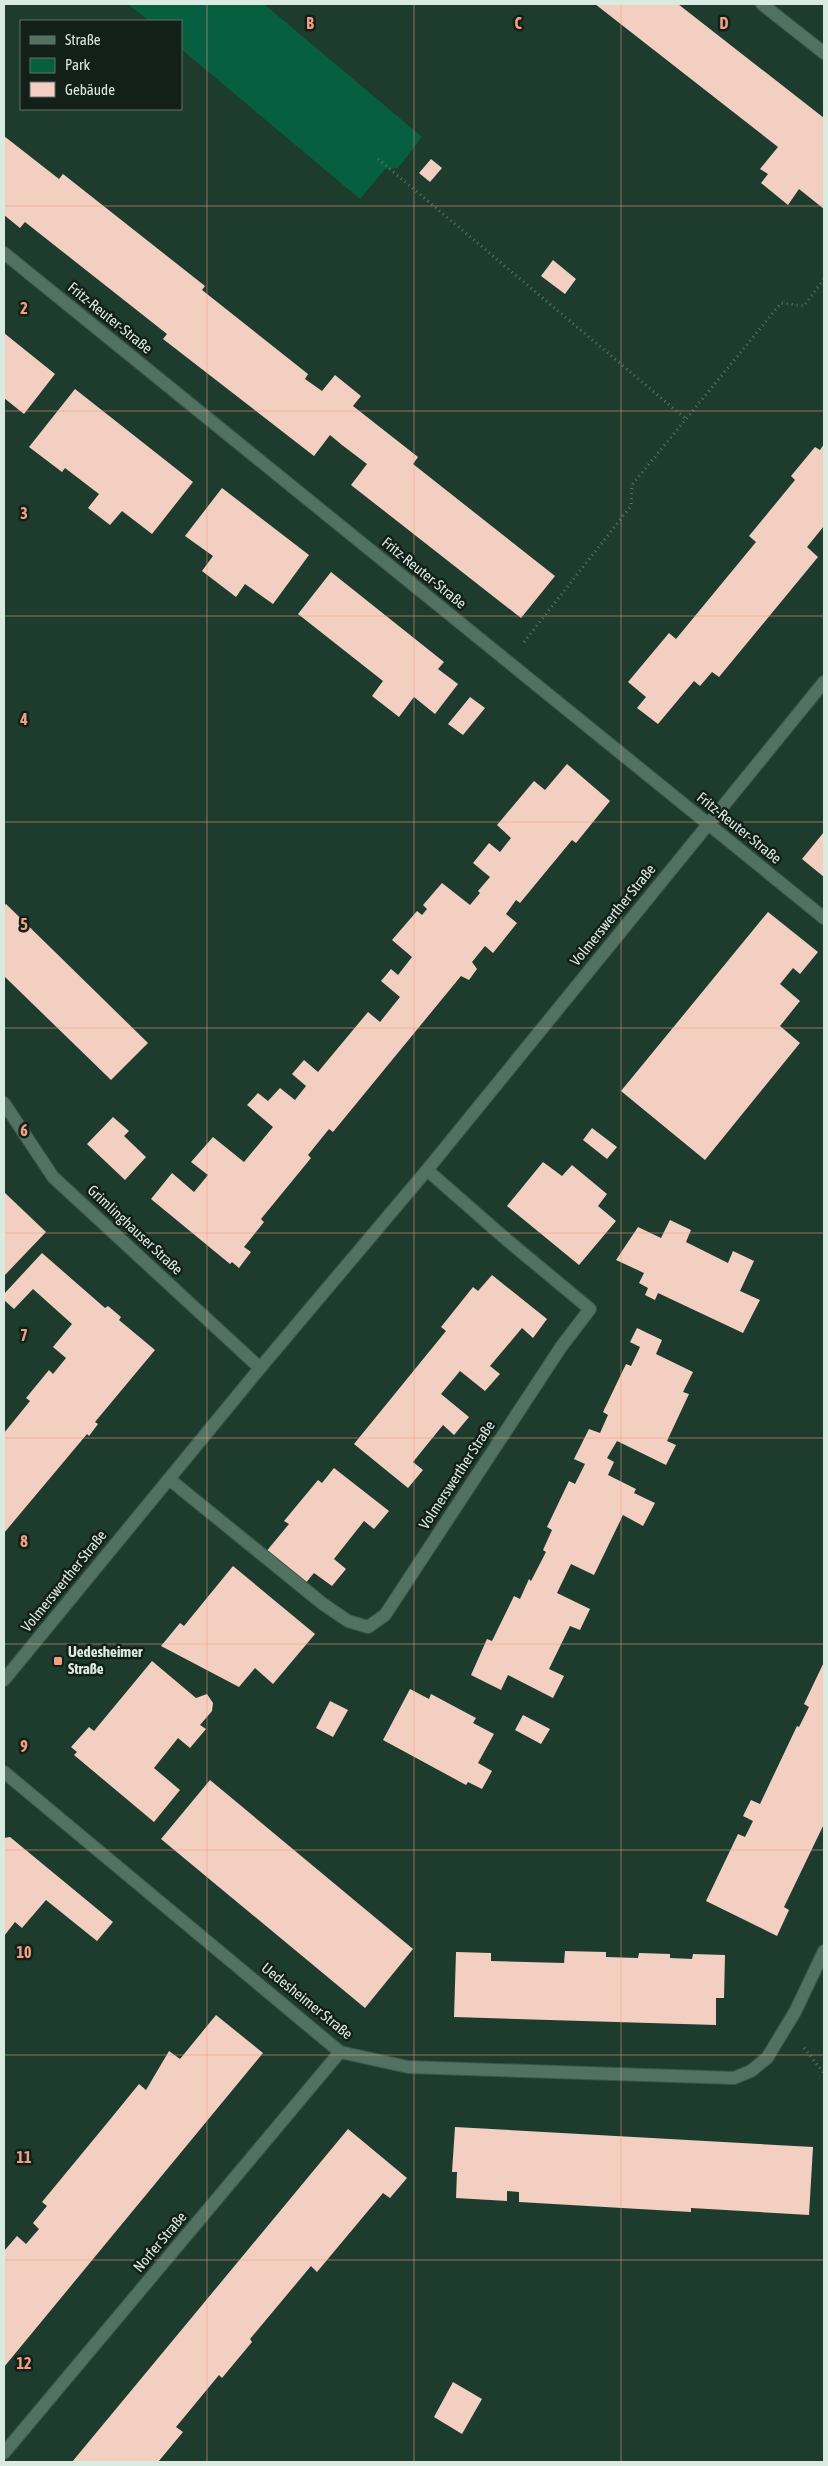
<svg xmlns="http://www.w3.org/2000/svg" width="828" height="2466" font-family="'Asap Condensed',sans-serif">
  <rect width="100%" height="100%" fill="#1e3c2e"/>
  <!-- green -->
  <path fill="#065f40" d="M128 4H264L422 137 398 168 385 169 360 199 181 49V21H149Z"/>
  <!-- building -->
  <g fill="#f2cfc1">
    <path d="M595 4H678L824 118V209L799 189 788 205 761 183 768 174 760 169 778 147Z"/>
    <path d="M4 136 59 179 63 174 205 286 202 290 308 374 305 379 322 391 335 375 361 396 353 406 418 457 413 464 555 576 521 618 351 485 367 464 342 445 330 435 314 456 163 339 167 334 25 222 20 228 4 215Z"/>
    <path d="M431 159 442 168 430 182 419 173Z"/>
    <path d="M553 260 576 279 565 294 541 276Z"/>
    <path d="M4 333 55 374 24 414 4 398Z"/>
    <path d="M75 389 193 482 152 534 122 511 110 525 88 508 99 494 65 468 62 472 29 447Z"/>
    <path d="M824 444V526L807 547 818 557 719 677 712 672 700 686 694 681 658 724 637 708 646 697 628 682 669 633 676 639 756 542 749 536 795 480 791 476 815 447 820 450Z"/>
    <path d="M222 488 309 555 273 604 245 584 236 597 202 571 213 556 185 536Z"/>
    <path d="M331 572 444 662 438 669 458 684 435 714 414 697 399 717 372 696 383 681 298 614Z"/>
    <path d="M470 697 485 708 463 735 448 724Z"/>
    <path d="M567 764 610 801 576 843 572 840 520 903 516 900 506 914 517 923 493 953 485 946 472 962 477 969 469 980 461 976 333 1132 329 1129 308 1155 311 1158 261 1219 264 1222 244 1247 251 1252 239 1268 232 1262 230 1264 151 1199 172 1173 194 1192 208 1175 191 1162 213 1137 244 1162 273 1127 247 1105 258 1093 268 1101 280 1088 295 1100 306 1086 292 1074 304 1060 318 1072 368 1012 380 1022 400 997 381 981 391 969 398 975 412 957 392 940 417 911 422 915 427 909 423 905 442 883 470 905 480 893 478 891 490 877 473 863 489 843 500 852 511 838 497 825 534 781 545 790Z"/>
    <path d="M824 832V877L802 859Z"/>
    <path d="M6 904 148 1043 111 1080 4 976V906Z"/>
    <path d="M768 912 818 952 800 974 793 968 780 984 800 1001 780 1026 800 1043 705 1160 621 1091Z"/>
    <path d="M113 1117 129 1131 124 1136 146 1157 125 1180 87 1144Z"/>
    <path d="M592 1128 617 1147 607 1159 583 1140Z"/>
    <path d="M543 1162 562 1176 572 1165 607 1194 598 1206 616 1221 579 1265 507 1206Z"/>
    <path d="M4 1192 46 1232 4 1276Z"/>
    <path d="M670 1220 691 1230 686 1242 728 1263 733 1251 754 1261 740 1291 760 1300 743 1333 658 1293 655 1300 645 1295 648 1288 639 1283 644 1273 616 1260 638 1227 661 1238Z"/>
    <path d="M42 1253 105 1308 108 1306 121 1317 119 1320 155 1350 95 1422 98 1424 89 1436 87 1434 4 1533V1433L30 1401 26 1398 49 1370 53 1374 66 1358 53 1347 72 1324 33 1289 14 1309 4 1300V1294Z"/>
    <path d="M492 1275 547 1319 533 1338 522 1328 490 1366 500 1374 485 1391 460 1371 441 1394 469 1417 454 1435 443 1425 413 1462 423 1470 408 1488 354 1444 446 1331 441 1327 473 1287 478 1291Z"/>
    <path d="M637 1328 662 1340 656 1354 693 1372 683 1392 689 1394 667 1441 676 1445 666 1465 617 1441 607 1458 614 1462 608 1475 636 1489 634 1493 655 1503 643 1526 623 1515 594 1575 571 1564 557 1593 590 1609 580 1630 570 1626 549 1669 564 1676 553 1698 508 1675 501 1690 471 1675 487 1639 492 1641 514 1596 520 1599 529 1579 531 1581 546 1552 543 1550 552 1530 547 1527 569 1481 575 1484 585 1464 574 1459 589 1429 600 1433 608 1415 603 1412 626 1364 631 1366 640 1347 630 1342Z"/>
    <path d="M334 1468 389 1511 374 1529 364 1521 334 1559 346 1569 332 1586 314 1573 304 1585 265 1553 289 1524 284 1521 318 1480 322 1483Z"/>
    <path d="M233 1566 315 1634 273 1684 255 1668 239 1687 161 1646 180 1623 184 1626Z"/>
    <path d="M152 1661 196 1698 207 1694 213 1703 212 1711 200 1725 206 1729 190 1748 178 1738 154 1768 180 1790 154 1822 74 1755 77 1752 71 1747 89 1727 94 1731Z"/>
    <path d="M824 1662V1824L784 1907 789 1910 777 1936 706 1901 738 1834 745 1837 753 1821 743 1816 751 1800 760 1804 797 1726 799 1727 809 1707 804 1704Z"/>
    <path d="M410 1689 429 1699 431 1694 476 1718 473 1723 494 1734 478 1763 492 1771 482 1789 468 1782 466 1785 383 1740Z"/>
    <path d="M330 1701 348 1710 333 1737 316 1728Z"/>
    <path d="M523 1715 550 1729 541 1744 515 1730Z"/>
    <path d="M210 1780 413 1949 365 2008 161 1839Z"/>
    <path d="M10 1837 113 1922 97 1941 46 1900 22 1928 15 1922 4 1936V1838Z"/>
    <path d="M565 1951 606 1952V1957L638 1958 639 1953 670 1954V1958L692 1959 693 1954 725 1955 724 1998H716V2025L454 2017 456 1952 491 1953V1961L564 1963Z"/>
    <path d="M216 2015 263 2053 4 2367V2251L17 2236 26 2244 39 2229 33 2223 47 2206 42 2202 108 2122 139 2084 146 2090 169 2051 180 2059Z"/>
    <path d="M455 2127 813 2147 809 2215 691 2208V2212L519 2202V2192L507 2191V2201L456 2198 457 2172H452Z"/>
    <path d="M348 2129 407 2178 390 2198 383 2193 317 2272 311 2266 250 2339 252 2342 222 2378 219 2375 176 2427 183 2432 158 2462H72Z"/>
    <path d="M453 2382 482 2399 462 2434 434 2417Z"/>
  </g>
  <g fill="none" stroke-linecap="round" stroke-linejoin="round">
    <!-- lane casing -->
    <g stroke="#3b574b" stroke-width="14">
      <path id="lane" d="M169 1479 323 1604 348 1621 368 1627 385 1615 561 1347 590 1309 507 1240 427 1170"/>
    </g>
    <!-- street casing -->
    <g stroke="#3b574b" stroke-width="14">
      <g id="street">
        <path d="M762 4 824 53"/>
        <path d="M4 253 824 918"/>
        <path d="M4 1103 53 1177 260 1368"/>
        <path d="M4 1680 260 1368 427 1170 824 682"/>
        <path d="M4 1772 340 2052 408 2067 734 2078 751 2071 767 2058 795 2012 824 1951"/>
        <path d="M4 2453 340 2052"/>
      </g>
    </g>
    <!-- path -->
    <g stroke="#5b7569" stroke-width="3" stroke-dasharray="1 4" stroke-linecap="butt">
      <path d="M378 159 686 419"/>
      <path d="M524 642 631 506 632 485 781 303 804 306 824 279"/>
      <path d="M804 2048 824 2073"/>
    </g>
    <!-- lane -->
    <use href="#lane" stroke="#517161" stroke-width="12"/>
    <!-- street -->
    <use href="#street" stroke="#517161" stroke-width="12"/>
  </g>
  <!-- grid -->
  <path fill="none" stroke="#f2a080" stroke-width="1" stroke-opacity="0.55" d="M207 4V2462M414 4V2462M621 4V2462M4 206H824M4 411H824M4 616H824M4 822H824M4 1028H824M4 1233H824M4 1438H824M4 1644H824M4 1850H824M4 2055H824M4 2260H824"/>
  <!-- markers -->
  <rect fill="#f2a080" stroke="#132019" stroke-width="2" x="53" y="1656" width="10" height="10" rx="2.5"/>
  <g text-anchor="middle" stroke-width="5" stroke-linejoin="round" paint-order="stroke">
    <!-- street labels -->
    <g font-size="15" fill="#d9eae1" stroke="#132019">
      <text transform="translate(110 318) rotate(39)" y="5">Fritz-Reuter-Straße</text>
      <text transform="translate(424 573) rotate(39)" y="5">Fritz-Reuter-Straße</text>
      <text transform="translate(739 828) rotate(39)" y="5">Fritz-Reuter-Straße</text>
      <text transform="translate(613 915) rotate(-51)" y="5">Volmerswerther Straße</text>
      <text transform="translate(135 1230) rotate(43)" y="5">Grimlinghauser Straße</text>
      <text transform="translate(457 1475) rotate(-57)" y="5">Volmerswerther Straße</text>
      <text transform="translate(64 1581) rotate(-51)" y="5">Volmerswerther Straße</text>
      <text transform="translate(307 2001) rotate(39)" y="5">Uedesheimer Straße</text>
      <text transform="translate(160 2242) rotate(-50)" y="5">Norfer Straße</text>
    </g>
    <!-- poi labels -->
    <g font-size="15" font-weight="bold" fill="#d9eae1" stroke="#132019" text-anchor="start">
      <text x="68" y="1657">Uedesheimer<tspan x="68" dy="17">Straße</tspan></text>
    </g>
  </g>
  <g font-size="16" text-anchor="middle" font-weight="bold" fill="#f2a080" stroke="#132019" stroke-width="5" stroke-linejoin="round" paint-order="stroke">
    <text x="310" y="29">B</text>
    <text x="518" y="29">C</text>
    <text x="724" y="29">D</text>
    <text x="24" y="314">2</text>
    <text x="24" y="519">3</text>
    <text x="24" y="725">4</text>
    <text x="24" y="930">5</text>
    <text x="24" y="1136">6</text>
    <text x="24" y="1341">7</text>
    <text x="24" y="1547">8</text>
    <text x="24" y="1752">9</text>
    <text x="24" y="1958">10</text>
    <text x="24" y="2163">11</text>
    <text x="24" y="2369">12</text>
  </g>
  <!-- border -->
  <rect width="828" height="2466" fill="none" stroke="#d9eae1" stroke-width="10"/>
  <!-- legend -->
  <rect x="20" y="20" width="162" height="90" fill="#132019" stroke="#627169"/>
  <rect x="30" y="36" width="25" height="8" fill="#517161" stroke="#627169"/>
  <text x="65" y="45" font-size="15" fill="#d9eae1">Straße</text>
  <rect x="30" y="58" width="25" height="15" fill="#065f40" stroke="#627169"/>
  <text x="65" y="70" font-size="15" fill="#d9eae1">Park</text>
  <rect x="30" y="82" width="25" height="15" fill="#f2cfc1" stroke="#627169"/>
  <text x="65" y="95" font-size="15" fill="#d9eae1">Gebäude</text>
</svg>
